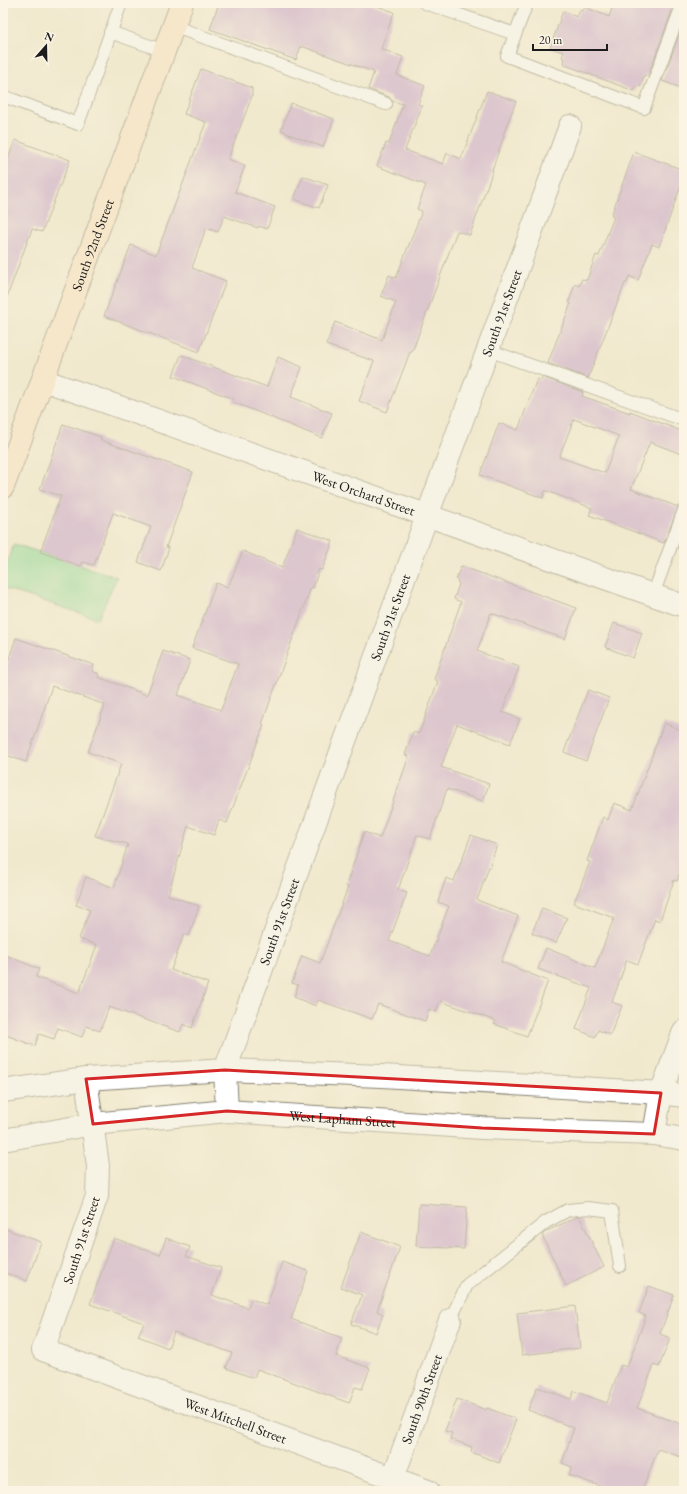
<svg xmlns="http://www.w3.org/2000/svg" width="687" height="1494" font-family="'EB Garamond',serif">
  <rect width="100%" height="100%" fill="#fcf5e5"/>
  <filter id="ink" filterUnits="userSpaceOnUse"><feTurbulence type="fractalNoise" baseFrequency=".025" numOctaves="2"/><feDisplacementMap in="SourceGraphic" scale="8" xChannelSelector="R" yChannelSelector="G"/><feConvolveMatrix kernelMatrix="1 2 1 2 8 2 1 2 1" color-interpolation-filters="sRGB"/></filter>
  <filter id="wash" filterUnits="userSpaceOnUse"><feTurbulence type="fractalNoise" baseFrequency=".012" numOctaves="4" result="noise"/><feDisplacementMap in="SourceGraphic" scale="16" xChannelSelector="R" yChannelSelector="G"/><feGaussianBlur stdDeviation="0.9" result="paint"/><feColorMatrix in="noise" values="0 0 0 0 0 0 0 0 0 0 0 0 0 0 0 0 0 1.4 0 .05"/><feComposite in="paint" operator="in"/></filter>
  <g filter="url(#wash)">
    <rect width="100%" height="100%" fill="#f1e9cd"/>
    <!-- green -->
    <path fill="#8bd896" stroke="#547a59" d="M14 544 117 577 98 619 3 588V575Z"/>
    <g id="blocks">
      <!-- building -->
      <g fill="#c69ecf" fill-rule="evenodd">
        <path d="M219 3H369L394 12 381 49 403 57 397 75 425 86 418 104 422 106 405 150 443 164 447 153 461 159 487 91 516 101 503 135 504 136 492 170H493L470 235 457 231 412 352H410L387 412 359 401 374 361 326 345 335 322 382 340 396 302 381 296 389 275 396 278 422 211 417 209 426 185 377 166 386 143 389 144 403 104 392 101 389 97 368 89 374 72 301 46 296 60 210 29Z"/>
        <path d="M614 3H675L648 76 644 75 640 87 636 86 634 91 563 64 564 59 562 57 564 52 550 48 563 11 577 17 580 10 583 11 585 7 609 17Z"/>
        <path d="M684 22V89L662 81Z"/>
        <path d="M201 69 252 88V96L228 159 245 166 235 192 275 207 267 229 259 226 258 228 224 216 218 232 206 228 192 268 226 281 199 352 104 316 131 245 156 255 206 122 184 114Z"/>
        <path d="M291 103 334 119 323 147 286 133V132L281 130Z"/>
        <path d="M15 140 70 160 42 232 32 229 5 302 3 301V173Z"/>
        <path d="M634 152 684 170V177L659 247 652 244 638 280 629 276 627 283H625L588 378 548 363 571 303 569 302 575 284 579 286 582 279 587 280 596 255 599 256 614 217 611 216Z"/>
        <path d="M303 176 328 185 319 208 294 199Z"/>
        <path d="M181 355 267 387 278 357 302 367 291 397 332 413 322 438 233 402 234 399 173 376Z"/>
        <path d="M542 377 583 392 582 396 630 413V411L684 432V455L650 442 631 489 678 507 664 543 589 515 592 508 547 491H545L543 498 480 475 499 423 518 430 537 379 541 381ZM574 419 619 436 605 473 559 457Z"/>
        <path d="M63 424 101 437 100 440 193 472 166 547 169 548 161 571 138 562 151 527 113 513 94 565 83 562 81 566 40 552 61 496 40 489Z"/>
        <path d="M297 528 333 541 322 570 319 569 313 588 311 587 262 724 264 725 227 823 219 820 214 835 188 826 168 895 199 906 189 936 184 934 171 970 208 983 192 1028 183 1024 180 1032 109 1007 100 1031 86 1026 82 1037 58 1028 54 1039 39 1034 35 1046 3 1034V954L39 969 36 977 79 993 97 945 79 939 90 910 76 905 86 877 114 888 128 844 95 836 121 764 88 752 105 705 52 686 26 762 3 754V676L16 638 94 665 92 671 99 674 98 677 147 695 163 651 190 660 178 695 221 710 238 664 192 648 216 583 228 587 243 551 282 568Z"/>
        <path d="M684 532V550L678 548Z"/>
        <path d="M461 566 576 608 565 639 491 613 477 651 519 667 502 712 520 719 510 744 457 724 441 767 489 784 483 801 447 789 430 839 417 835 398 890 407 893 389 941 430 956 449 906 438 902 446 878 454 881 471 835 497 845 477 900 518 916 501 962 548 981 527 1036 494 1024 496 1021 440 1001 436 1012 429 1009 425 1021 378 1004 372 1019 318 1000 316 1006 294 997 298 985 292 983 302 956 320 963 348 887 346 886 364 832 380 838 409 756 405 755 413 732 419 734 438 681 434 679 461 602 454 599 459 584 456 579Z"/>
        <path d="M614 623 642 633 633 658 605 647Z"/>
        <path d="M588 690 609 698 586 761 564 752Z"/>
        <path d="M664 723 684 731V859L677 881 674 880 660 921 655 919 638 964 627 960 612 1002 622 1006 610 1035 598 1030 595 1037 576 1029 591 988 538 969 546 948 595 968 614 918 574 903 590 862 587 861 603 817 608 820 614 803 632 810Z"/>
        <path d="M542 908 567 918 556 943 532 933Z"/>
        <path d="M419 1204 467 1207 464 1249 416 1246Z"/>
        <path d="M579 1216 604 1267 566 1286 542 1235 547 1231Z"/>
        <path d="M3 1228 41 1242 27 1281 3 1272Z"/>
        <path d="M361 1232 400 1247 377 1311 383 1314 376 1333 351 1324 362 1295 341 1287Z"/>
        <path d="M114 1238 160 1255 166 1238 190 1247 186 1256 221 1268 212 1295 248 1308 251 1299 267 1305 282 1262 308 1271 291 1319 342 1338 336 1356 370 1368 362 1389 355 1387 349 1403 257 1369 254 1378 226 1368 232 1353 174 1332 168 1348 138 1336 144 1323 90 1304Z"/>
        <path d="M649 1286 674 1295 660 1334 670 1338 659 1367 654 1365 637 1408 684 1425V1458L658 1449 642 1491H614L569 1475 572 1467 562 1463 574 1428 528 1410 537 1387 571 1399 574 1391 607 1403 621 1365 627 1367 646 1316 639 1313Z"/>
        <path d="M575 1306 580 1348 522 1355 517 1313Z"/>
        <path d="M457 1399 486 1410 487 1408 516 1419 499 1463 471 1452 472 1447 450 1439 452 1433 445 1431Z"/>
      </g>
    </g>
  </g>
  <g filter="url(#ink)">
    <use href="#blocks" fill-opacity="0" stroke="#868274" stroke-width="1"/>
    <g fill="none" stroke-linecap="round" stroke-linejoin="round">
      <!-- lane casing -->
      <g stroke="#868274" stroke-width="14">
        <g id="lane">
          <path d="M425 3 515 34"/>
          <path d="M527 3 507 56 644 108 683 3"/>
          <path d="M173 26 386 104"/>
          <path d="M110 32 164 51"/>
          <path d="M3 96 78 124 121 3"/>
          <path d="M488 350 684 420"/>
          <path d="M653 595 684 510"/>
          <path d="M450 1320 467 1285 546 1222 568 1210 588 1208 612 1211 620 1266"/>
        </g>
      </g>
      <!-- street casing -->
      <g stroke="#868274" stroke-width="24">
        <g id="street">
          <path id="s1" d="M43 380 684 606"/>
          <path id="s2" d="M86 1079 98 1166 97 1196 43 1350 428 1491"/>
          <path d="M3 1091 86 1079 225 1070 382 1076 661 1093 684 1096"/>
          <path id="s3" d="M227 1111 225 1070 427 516 570 126"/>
          <path d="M654 1134 661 1093 684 1031"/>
          <path id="s4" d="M3 1140 93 1124 227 1111 482 1128 654 1134 684 1139"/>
          <path id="s5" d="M393 1478 450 1320"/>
        </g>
      </g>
      <!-- secondary casing -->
      <g stroke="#868274" stroke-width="24">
        <g id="secondary">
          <path id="s6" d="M3 487 182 3"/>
        </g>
      </g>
      <!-- lane -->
      <use href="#lane" stroke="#fff" stroke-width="12"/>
      <!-- street -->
      <use href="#street" stroke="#fff" stroke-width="22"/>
      <!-- secondary -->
      <use href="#secondary" stroke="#ffe4c6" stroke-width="22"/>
    </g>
  </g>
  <!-- marked area -->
  <path d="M0 0H687V1494H0ZM225 1070 661 1093 654 1134 482 1128 227 1111 93 1124 86 1079Z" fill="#f1e9cd" fill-opacity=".55" fill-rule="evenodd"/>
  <path fill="none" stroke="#d62828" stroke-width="3" stroke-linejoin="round" d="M225 1070 661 1093 654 1134 482 1128 227 1111 93 1124 86 1079Z"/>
  <g text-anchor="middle" stroke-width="3" stroke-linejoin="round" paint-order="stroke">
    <!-- street labels -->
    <g font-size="14" fill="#1c1c1c" stroke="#fcf5e5">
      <text dy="5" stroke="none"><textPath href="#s6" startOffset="258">South 92nd Street</textPath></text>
      <text dy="5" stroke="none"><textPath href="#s3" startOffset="847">South 91st Street</textPath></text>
      <text dy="5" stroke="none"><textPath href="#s1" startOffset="340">West Orchard Street</textPath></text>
      <text dy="5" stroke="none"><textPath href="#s3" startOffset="523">South 91st Street</textPath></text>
      <text dy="5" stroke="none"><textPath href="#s3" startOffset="199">South 91st Street</textPath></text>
      <text dy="5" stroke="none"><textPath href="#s4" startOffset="342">West Lapham Street</textPath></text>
      <text transform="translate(81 1240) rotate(-72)" y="5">South 91st Street</text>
      <text dy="5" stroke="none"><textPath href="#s5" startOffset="84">South 90th Street</textPath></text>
      <text dy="5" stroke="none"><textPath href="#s2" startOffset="486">West Mitchell Street</textPath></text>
    </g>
  </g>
  <!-- margin -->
  <rect width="687" height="1494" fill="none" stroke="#fcf5e5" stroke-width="16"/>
  <!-- north arrow -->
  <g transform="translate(46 46) rotate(20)" stroke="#fcf5e5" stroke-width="3" paint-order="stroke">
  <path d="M0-3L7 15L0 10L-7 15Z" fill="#1c1c1c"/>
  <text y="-6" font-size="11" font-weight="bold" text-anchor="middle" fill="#1c1c1c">N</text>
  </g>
  <!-- scale -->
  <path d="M533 44v6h74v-6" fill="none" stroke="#1c1c1c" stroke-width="2"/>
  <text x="539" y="44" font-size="12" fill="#1c1c1c" stroke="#fcf5e5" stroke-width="3" paint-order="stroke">20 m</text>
</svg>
